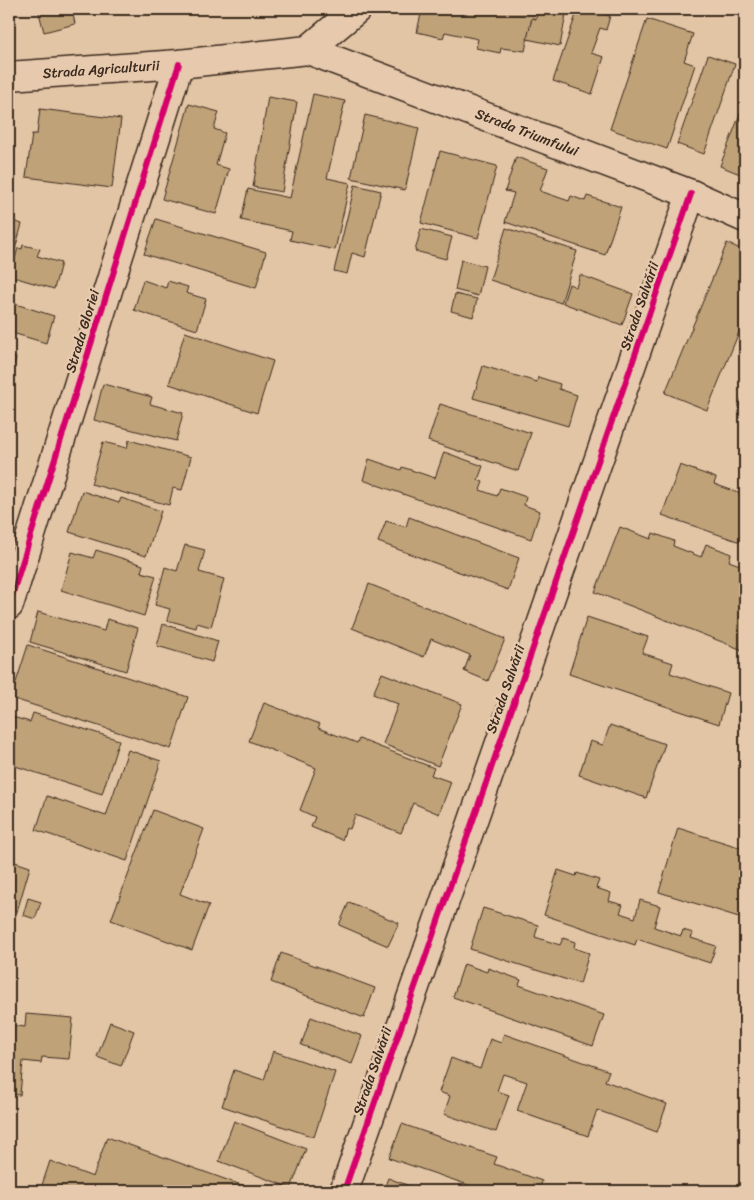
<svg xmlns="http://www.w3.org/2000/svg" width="754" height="1200" font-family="Sriracha,sans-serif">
  <rect width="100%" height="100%" fill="#e2c5a5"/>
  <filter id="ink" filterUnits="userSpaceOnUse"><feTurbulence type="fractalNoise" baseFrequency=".02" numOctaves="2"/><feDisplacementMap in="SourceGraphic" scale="10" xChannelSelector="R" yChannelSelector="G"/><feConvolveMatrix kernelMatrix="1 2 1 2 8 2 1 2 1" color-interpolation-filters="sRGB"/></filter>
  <g filter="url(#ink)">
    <!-- building -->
    <g fill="#bfa278" stroke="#3b2a1e">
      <path d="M38 9H72L75 24 44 32Z"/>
      <path d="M422 9H538L536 19 532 18 525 51 501 48 500 53 476 48 478 39 445 32 443 38 417 32Z"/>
      <path d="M538 9H567L560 46 527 39 532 18 536 19Z"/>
      <path d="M578 9H597L596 12 610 16 606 30 600 28 591 53 604 57 592 94 553 81Z"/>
      <path d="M647 19 693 34 684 61 695 65 667 149 610 129Z"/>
      <path d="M708 55 735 64 704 154 677 144Z"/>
      <path d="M313 94 345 101 327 178 350 183 335 250 290 240 292 231 241 220 248 189 290 198Z"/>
      <path d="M268 97 297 102 282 192 253 187Z"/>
      <path d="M745 101V176L720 166Z"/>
      <path d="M189 104 219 112 214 129 225 133 216 165 229 169 216 214 162 199Z"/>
      <path d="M40 109 121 119 112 188 26 177 32 134H37Z"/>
      <path d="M365 115 419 128 405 190 351 178Z"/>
      <path d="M440 151 497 166 478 238 421 223Z"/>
      <path d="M516 157 548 168 540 191 569 201 571 196 585 201 587 196 621 207 605 255 505 222 514 193 505 191Z"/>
      <path d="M355 185 381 191 365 257 352 253 347 274 334 271Z"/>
      <path d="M156 219 266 252 256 288 144 254Z"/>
      <path d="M9 220 22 224 9 271Z"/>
      <path d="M506 228 577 251 561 303 490 280Z"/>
      <path d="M421 229 452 237 446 259 415 251Z"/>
      <path d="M727 243 745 251V321L744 320 707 410 665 393Z"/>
      <path d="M23 245 40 249 37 256 61 263 54 289 10 276 18 248 22 249Z"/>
      <path d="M461 260 485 266 478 296 455 290Z"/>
      <path d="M580 275 633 294 622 325 563 303 569 284 576 287Z"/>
      <path d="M143 280 166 288 168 281 188 287 186 293 206 299 197 330 134 310Z"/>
      <path d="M455 294 477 299 473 317 451 311Z"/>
      <path d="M9 302 54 316 46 343 9 332Z"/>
      <path d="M185 332 273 361 257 413 169 384Z"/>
      <path d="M9 356 16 358 9 384Z"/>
      <path d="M483 366 537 382 538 377 560 384 559 389 577 395 568 426 473 398Z"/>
      <path d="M103 384 152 397 150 404 183 413 176 441 94 420Z"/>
      <path d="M745 392V411L738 408Z"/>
      <path d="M440 404 531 433 518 471 428 441Z"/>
      <path d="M129 440 191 457 182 490 173 488 169 505 91 484 103 442 127 448Z"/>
      <path d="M444 452 483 466 478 480 483 482 480 490 497 496 500 488 526 497 524 505 540 511 531 539 363 480 369 459 401 470 402 467 435 478Z"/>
      <path d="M680 465 716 478 714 484 745 495V526L740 542 662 515Z"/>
      <path d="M82 491 119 503 121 498 161 511 146 556 69 532Z"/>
      <path d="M409 517 519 558 508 590 378 542 386 521 406 527Z"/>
      <path d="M620 527 651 539 653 533 674 541 673 546 701 557 706 544 731 554 729 561 745 567V651L595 592Z"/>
      <path d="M185 545 205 550 199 572 224 579 211 627 197 623 196 628 167 620 170 609 155 605 165 567 177 571Z"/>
      <path d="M96 550 143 565 141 572 156 576 144 616 61 590 72 552 93 558Z"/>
      <path d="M369 584 505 639 488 681 464 671 470 655 431 639 424 657 352 628Z"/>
      <path d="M38 612 104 631 107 619 138 628 126 671 30 642Z"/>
      <path d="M587 617 648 637 642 653 673 663 670 673 728 693 719 724 569 674Z"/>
      <path d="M163 624 218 641 212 662 157 646Z"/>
      <path d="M28 645 188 697 171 749 11 698Z"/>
      <path d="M382 673 462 704 438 766 383 744 398 704 373 694Z"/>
      <path d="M264 703 320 724 318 728 357 743 359 739 434 768 431 775 451 782 439 814 413 803 401 833 355 815 350 829 346 828 342 840 311 827 315 817 300 810 316 768 249 741Z"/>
      <path d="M33 713 119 740 102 794 9 764V716L30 722Z"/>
      <path d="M610 725 665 744 646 798 579 775 590 741 603 745Z"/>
      <path d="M128 750 161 761 127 861 36 830 47 796 106 816Z"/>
      <path d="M153 810 204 829 180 894 209 905 192 950 111 920Z"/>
      <path d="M678 828 745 849V919L659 892Z"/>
      <path d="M9 860 30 867 16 915 9 913Z"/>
      <path d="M558 870 576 876 577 873 599 880 596 888 611 893 609 901 623 905 620 913 635 918 640 900 660 906 654 927 681 936 683 930 693 933 691 938 716 946 710 963 637 939 635 945 544 915Z"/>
      <path d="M28 898 41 902 35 919 23 915Z"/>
      <path d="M349 902 399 923 388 946 339 925Z"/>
      <path d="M483 908 538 925 535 937 560 945 563 938 575 942 574 948 589 953 580 984 470 949Z"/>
      <path d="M281 953 375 988 364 1018 271 982Z"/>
      <path d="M464 964 487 972 488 968 521 980 519 985 604 1015 593 1046 453 997Z"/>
      <path d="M26 1014 73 1018 69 1059 42 1057 41 1063 23 1061 20 1095 9 1094V1025L25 1027Z"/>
      <path d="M311 1017 362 1036 352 1064 301 1045Z"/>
      <path d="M110 1022 134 1031 121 1066 97 1057Z"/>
      <path d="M504 1034 609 1071 605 1081 667 1104 657 1132 597 1110 588 1136 517 1111 527 1082 503 1074 497 1091 509 1095 496 1132 444 1114 450 1096 439 1092 451 1058 480 1069 490 1039 501 1043Z"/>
      <path d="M273 1051 335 1072 314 1137 222 1106 234 1070 264 1080Z"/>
      <path d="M234 1121 306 1149 291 1188 219 1161Z"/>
      <path d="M402 1124 497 1157 494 1164 542 1181 539 1191H486L389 1158Z"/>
      <path d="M107 1137 258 1191H40L50 1161 93 1177Z"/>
      <path d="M388 1178 423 1191H383Z"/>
    </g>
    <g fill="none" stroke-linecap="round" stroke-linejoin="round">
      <!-- minor casing -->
      <g stroke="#3b2a1e" stroke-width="31">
        <g id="minor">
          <path d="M308 50 691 194 745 218"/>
          <path d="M9 76 179 64 308 50 357 9"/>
          <path d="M9 605 179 64"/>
          <path d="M344 1191 691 194"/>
        </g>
      </g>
      <!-- minor -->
      <use href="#minor" stroke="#e7caae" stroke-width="28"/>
      <!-- cycleway casing -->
      <g stroke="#e7caae" stroke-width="9">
        <g id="cycleway">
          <path d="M9 605 179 64"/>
          <path d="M344 1191 691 194"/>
        </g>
      </g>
      <!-- cycleway -->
      <use href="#cycleway" stroke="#d6006c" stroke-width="6"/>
    </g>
  </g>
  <g text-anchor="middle" stroke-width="5" stroke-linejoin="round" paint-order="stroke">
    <!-- street labels -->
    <g font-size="14" fill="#3b2a1e" stroke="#e7caae">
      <text transform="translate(101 69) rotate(-4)" y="5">Strada Agriculturii</text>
      <text transform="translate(527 132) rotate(21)" y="5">Strada Triumfului</text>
      <text transform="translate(639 306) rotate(-71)" y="5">Strada Salvării</text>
      <text transform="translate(82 331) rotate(-73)" y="5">Strada Gloriei</text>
      <text transform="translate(505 689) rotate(-71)" y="5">Strada Salvării</text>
      <text transform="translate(372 1071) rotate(-71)" y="5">Strada Salvării</text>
    </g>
  </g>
  <!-- margin -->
  <rect width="754" height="1200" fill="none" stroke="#e7caae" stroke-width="30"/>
  <rect x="15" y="15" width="724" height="1170" fill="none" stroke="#3b2a1e" stroke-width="2" filter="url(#ink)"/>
</svg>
